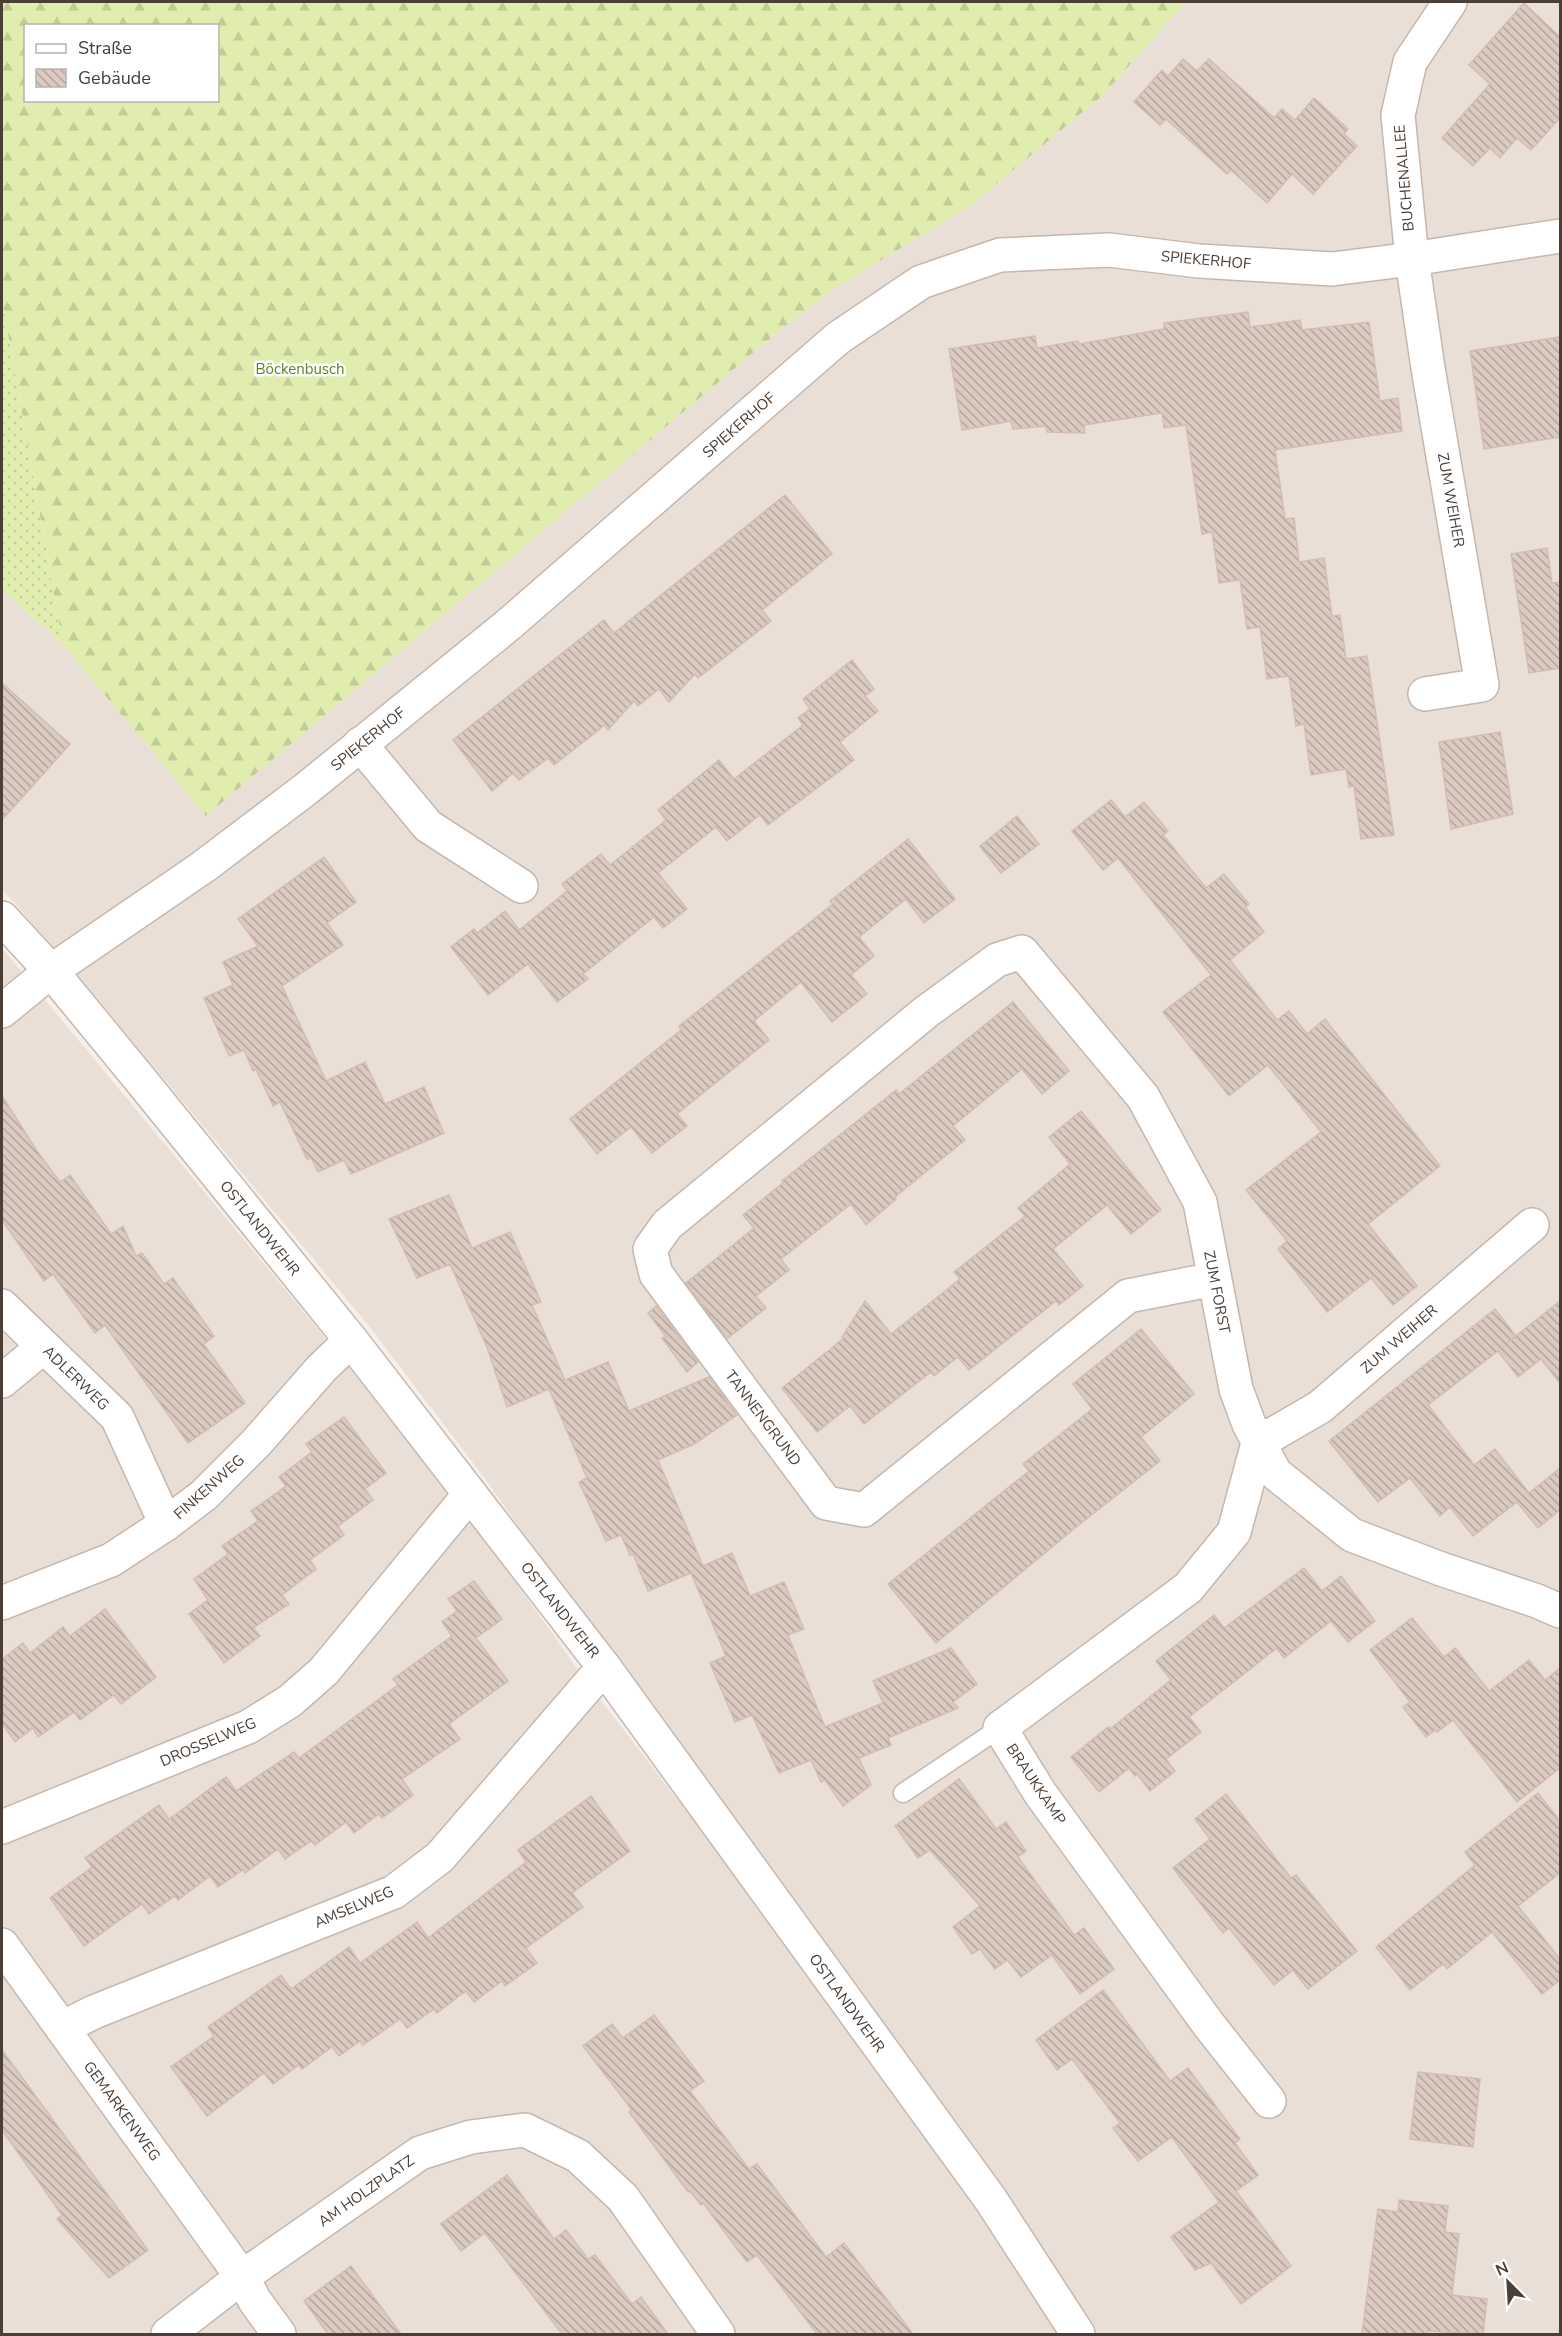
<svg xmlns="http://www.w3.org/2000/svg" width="1562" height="2336" font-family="'Nunito Sans',sans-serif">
  <defs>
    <pattern id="grass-dots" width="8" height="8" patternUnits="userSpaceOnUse" patternTransform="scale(1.5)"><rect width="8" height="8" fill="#e0edaf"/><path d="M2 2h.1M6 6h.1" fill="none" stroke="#c2cc97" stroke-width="1.8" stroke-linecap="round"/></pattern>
    <pattern id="forest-firs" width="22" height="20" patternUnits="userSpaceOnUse" patternTransform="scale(1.5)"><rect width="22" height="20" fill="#e0edaf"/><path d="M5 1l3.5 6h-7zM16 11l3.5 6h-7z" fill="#c2cc97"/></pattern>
    <pattern id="building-back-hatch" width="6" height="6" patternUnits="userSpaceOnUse" patternTransform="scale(1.5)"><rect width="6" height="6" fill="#dbcac0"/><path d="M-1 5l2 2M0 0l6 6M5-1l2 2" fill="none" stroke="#b4a59d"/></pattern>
  </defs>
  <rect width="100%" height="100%" fill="#f6efe9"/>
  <!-- residential -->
  <g fill="#eadfd6">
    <path d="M1186 2H1560V2334H1088L486 1480 369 1326 71 967 2 889V589L63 645 207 815 780 330 835 288 970 206 1101 97Z"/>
    <path d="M2 948 347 1364 457 1499 583 1677 764 1912 989 2224 1061 2334H2Z"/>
  </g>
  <!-- grass -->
  <path fill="url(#grass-dots)" d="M2 300 63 645 2 589Z"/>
  <!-- forest -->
  <path fill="url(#forest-firs)" fill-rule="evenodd" d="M2 2H1186L1101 97 970 206 835 288 780 330 206 816 63 645 2 300ZM26 26H218V100H26Z"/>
  <!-- building -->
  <g fill="url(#building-back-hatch)" stroke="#d4bdb0" stroke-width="1.5">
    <path d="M1524 3 1560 37V118L1531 150 1517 138 1500 158 1490 148 1473 166 1442 138 1490 84 1469 65Z"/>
    <path d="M1183 59 1197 71 1209 59 1274 118 1282 109 1295 120 1314 98 1348 129 1344 134 1357 146 1313 194 1292 174 1267 203 1231 170 1227 174 1166 119 1160 125 1134 102 1162 70 1168 76Z"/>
    <path d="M1248 312 1250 327 1300 320 1302 330 1369 322 1380 401 1398 398 1402 431 1275 450 1285 519 1294 518 1299 562 1324 558 1332 616 1340 615 1346 659 1367 656 1394 835 1361 839 1354 786 1349 787 1346 769 1311 775 1304 724 1296 726 1289 676 1267 679 1260 627 1247 629 1240 580 1219 583 1212 532 1202 534 1186 425 1164 428 1162 413 1084 425 1085 433 1047 432 1046 426 1013 429 1011 421 962 430 949 349 1035 336 1037 348 1078 341 1079 344 1164 329V323Z"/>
    <path d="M1560 337V437L1484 449 1470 351Z"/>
    <path d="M785 495 832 554 762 610 771 621 698 678 695 674 669 702 659 689 638 706 634 701 608 730 605 725 554 765 548 758 519 780 513 773 492 791 453 740 604 620 614 633Z"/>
    <path d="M1547 548 1552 583 1560 582V668L1529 673 1511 554Z"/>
    <path d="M852 660 874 689 865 696 878 711 840 742 854 760 768 825 760 815 727 841 716 827 658 873 687 909 663 928 654 917 583 974 588 979 557 1002 528 964 488 995 451 947 474 929 477 933 505 911 519 930 567 891 562 884 601 854 610 865 666 820 658 810 719 760 734 779 803 725 798 718 810 709 803 699Z"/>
    <path d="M2 683 70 744 2 820Z"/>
    <path d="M1500 732 1513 814 1451 829 1439 742Z"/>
    <path d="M1111 800 1125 817 1144 802 1168 831 1163 835 1206 888 1224 874 1249 904 1245 907 1264 932 1230 960 1277 1020 1289 1011 1307 1034 1325 1019 1440 1166 1368 1224 1417 1286 1393 1305 1371 1278 1327 1312 1278 1249 1287 1241 1246 1190 1321 1132 1268 1065 1229 1096 1163 1012 1211 975 1118 858 1103 870 1072 831Z"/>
    <path d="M1017 816 1039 844 1001 873 980 846Z"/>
    <path d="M908 839 955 899 924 923 906 899 859 937 874 956 851 975 867 994 832 1022 801 982 754 1021 769 1040 677 1114 687 1126 652 1153 631 1127 597 1154 570 1119 681 1030 679 1026 833 904 830 901Z"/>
    <path d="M324 857 356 902 327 923 343 945 282 986 326 1081 365 1062 385 1104 424 1087 444 1133 351 1174 344 1160 318 1172 311 1158 307 1159 280 1102 273 1106 256 1069 253 1071 244 1050 229 1056 204 998 233 985 223 962 258 946 238 919Z"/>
    <path d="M1013 1002 1069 1071 1042 1094 1022 1069 953 1126 965 1140 895 1197 896 1199 866 1225 851 1204 781 1259 789 1270 756 1296 766 1308 727 1339 686 1283 754 1228 743 1215 783 1183 782 1181 896 1090 899 1094Z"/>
    <path d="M2 1096 37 1151 60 1182 70 1175 111 1234 123 1226 136 1256 142 1253 164 1284 173 1278 214 1336 204 1344 205 1346 245 1403 188 1443 105 1325 95 1333 53 1274 44 1281 2 1220Z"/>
    <path d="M1081 1111 1161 1210 1131 1234 1107 1205 1053 1249 1083 1286 1059 1305 1056 1301 969 1370 958 1357 934 1376 931 1372 864 1424 850 1406 817 1432 782 1388 844 1338 842 1337 865 1301 891 1334 960 1279 954 1272 1025 1216 1018 1208 1070 1164 1049 1137Z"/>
    <path d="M449 1195 472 1248 510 1232 541 1302 532 1305 565 1380 608 1362 629 1411 709 1377 737 1415 694 1444 658 1460 703 1566 732 1553 750 1596 784 1582 804 1629 788 1635 825 1727 883 1703 873 1681 951 1648 977 1684 953 1702 958 1708 888 1738 891 1745 859 1758 871 1785 843 1806 825 1780 821 1782 811 1760 779 1773 752 1715 735 1722 710 1663 726 1656 691 1573 648 1591 633 1554 630 1555 621 1535 606 1541 579 1482 587 1478 549 1389 507 1407 487 1347 450 1264 417 1278 389 1219Z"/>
    <path d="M1560 1301V1383L1541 1359 1518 1377 1498 1351 1428 1405 1474 1465 1495 1449 1529 1493 1560 1468V1510L1538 1528 1517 1502 1473 1536 1450 1507 1440 1516 1410 1478 1378 1502 1329 1441 1495 1309 1516 1336 1507 1343Z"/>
    <path d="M656 1306 698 1362 687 1372 662 1338 666 1337 648 1313Z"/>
    <path d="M1141 1329 1194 1394 1141 1437 1160 1461 1075 1528 936 1643 888 1584 1029 1471 1023 1464 1092 1409 1073 1384Z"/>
    <path d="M344 1417 386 1473 365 1489 373 1500 338 1526 344 1535 310 1560 316 1569 282 1595 289 1604 253 1628 260 1636 224 1663 189 1614 208 1600 194 1579 228 1554 222 1546 258 1521 251 1511 286 1486 279 1477 312 1452 306 1444Z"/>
    <path d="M1304 1568 1322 1591 1341 1576 1375 1621 1348 1642 1331 1621 1284 1658 1277 1648 1189 1717 1201 1732 1166 1759 1175 1771 1150 1791 1137 1774 1135 1776 1129 1768 1099 1792 1071 1757 1108 1727 1110 1729 1171 1680 1156 1661 1214 1615 1224 1628Z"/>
    <path d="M474 1581 502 1619 476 1638 508 1681 449 1724 460 1739 402 1779 413 1795 382 1818 379 1814 354 1833 346 1822 315 1845 311 1841 285 1859 278 1849 245 1873 243 1870 218 1887 210 1876 178 1900 175 1896 149 1914 142 1904 84 1946 50 1898 92 1867 85 1858 159 1805 169 1819 226 1777 236 1791 294 1752 299 1758 398 1685 393 1679 452 1636 442 1622 457 1611 448 1599Z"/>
    <path d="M105 1609 156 1677 121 1704 114 1695 80 1720 74 1712 38 1737 33 1728 15 1742 2 1723V1659L23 1643 30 1653 63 1627 70 1636Z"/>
    <path d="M1412 1618 1444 1657 1455 1648 1489 1691 1529 1660 1545 1680 1560 1668V1768L1517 1802 1453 1720 1437 1732 1435 1730 1426 1737 1403 1707 1410 1702 1370 1650Z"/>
    <path d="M959 1779 996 1829 1006 1822 1026 1851 1018 1857 1074 1935 1084 1928 1114 1969 1080 1994 1052 1955 1021 1977 1007 1960 995 1969 980 1949 972 1954 953 1927 980 1906 930 1850 918 1858 895 1826Z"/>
    <path d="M1538 1793 1560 1821V1873L1518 1906 1560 1959V1980L1542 1994 1492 1932 1447 1969 1443 1964 1410 1990 1376 1947 1475 1865 1465 1852Z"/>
    <path d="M1226 1794 1291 1878 1296 1875 1357 1951 1308 1989 1293 1970 1274 1985 1229 1928 1223 1933 1173 1868 1210 1839 1195 1819Z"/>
    <path d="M591 1796 630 1851 572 1893 583 1907 526 1948 537 1963 505 1986 502 1981 474 2002 466 1991 437 2013 434 2009 407 2028 400 2019 363 2045 360 2041 339 2056 332 2047 302 2069 299 2065 273 2084 264 2073 207 2116 171 2067 214 2036 208 2027 281 1975 291 1989 349 1947 360 1963 417 1922 428 1938 526 1862 518 1850Z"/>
    <path d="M1103 1990 1170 2081 1188 2068 1240 2139 1235 2143 1258 2175 1236 2191 1291 2266 1241 2304 1211 2263 1195 2270 1171 2237 1219 2202 1172 2137 1138 2161 1113 2128 1120 2123 1072 2059 1057 2070 1036 2040Z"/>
    <path d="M654 2015 704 2081 690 2091 749 2169 757 2164 826 2257 844 2243 913 2334H817L757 2255 747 2262 703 2203 701 2205 690 2191 688 2192 629 2112 632 2110 583 2046 612 2024 623 2038Z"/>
    <path d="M2 2050 148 2250 109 2278 57 2219 62 2215 2 2130Z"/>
    <path d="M1418 2072 1480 2079 1473 2147 1410 2139Z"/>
    <path d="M507 2175 554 2239 566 2230 588 2259 595 2255 632 2304 641 2297 668 2334H562L485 2233 461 2251 441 2224Z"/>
    <path d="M1399 2200 1448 2206 1445 2232 1459 2234 1452 2295 1487 2299 1483 2334 1427 2331V2334H1362L1378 2209 1398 2212Z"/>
    <path d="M351 2266 401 2334H328L304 2301Z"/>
  </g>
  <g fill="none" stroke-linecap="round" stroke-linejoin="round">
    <!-- service casing -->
    <g stroke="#c5b7ad" stroke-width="21">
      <path id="service" d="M903 1793 1000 1728"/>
    </g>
    <!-- minor casing -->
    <g stroke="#c5b7ad" stroke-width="36">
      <g id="minor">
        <path d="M1425 694 1482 685 1428 368 1412 259 1398 115 1410 62 1450 2"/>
        <path d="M360 744 428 826 521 886"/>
        <path d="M2 1011 51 971 203 867 306 789 508 625 838 338 921 282 1000 255 1109 250 1199 261 1332 269 1412 259 1560 236"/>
        <path d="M1214 1279 1128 1296 864 1510 826 1503 656 1274 650 1249 667 1225 926 1012 997 960 1022 952 1143 1097 1200 1202 1236 1389 1249 1424 1275 1473 1352 1535 1441 1569 1537 1601 1560 1611"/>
        <path d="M2 1306 117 1417 166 1524"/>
        <path d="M2 1381 43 1347"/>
        <path d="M2 1603 111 1560 166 1524 204 1495 256 1443 321 1369 351 1340"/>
        <path d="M2 1827 248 1727 290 1701 324 1671 470 1494"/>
        <path d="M2 1945 242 2277 255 2301 279 2334"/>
        <path d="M62 2028 94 2012 394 1892 440 1857 604 1667"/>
        <path d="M1269 2101 1209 2025 1040 1793 1000 1728 1188 1588 1234 1532 1258 1443 1320 1407 1532 1225"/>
        <path d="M168 2334 242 2277 420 2153 471 2137 525 2130 578 2156 623 2198 718 2334"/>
      </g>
    </g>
    <!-- tertiary casing -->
    <g stroke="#c5b7ad" stroke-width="36">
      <path id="tertiary" d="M2 918 51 971 139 1078 351 1340 604 1667 991 2200 1078 2334"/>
    </g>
    <!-- service -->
    <use href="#service" stroke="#fff" stroke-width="18"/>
    <!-- minor -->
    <use href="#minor" stroke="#fff" stroke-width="33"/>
    <!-- tertiary -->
    <use href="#tertiary" stroke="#fff" stroke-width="33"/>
  </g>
  <g text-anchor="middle" stroke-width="5" stroke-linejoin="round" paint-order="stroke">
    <!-- street labels -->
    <g font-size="15" fill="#4a3e36" stroke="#fff">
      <text transform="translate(1404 178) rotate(-95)" y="5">BUCHENALLEE</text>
      <text transform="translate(1206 260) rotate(5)" y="5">SPIEKERHOF</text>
      <text transform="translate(739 425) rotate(-41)" y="5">SPIEKERHOF</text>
      <text transform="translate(1451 500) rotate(80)" y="5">ZUM WEIHER</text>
      <text transform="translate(368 739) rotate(-39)" y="5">SPIEKERHOF</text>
      <text transform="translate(260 1228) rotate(51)" y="5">OSTLANDWEHR</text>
      <text transform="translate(1217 1292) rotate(79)" y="5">ZUM FORST</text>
      <text transform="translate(1399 1339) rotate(-41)" y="5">ZUM WEIHER</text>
      <text transform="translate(76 1378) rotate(44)" y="5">ADLERWEG</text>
      <text transform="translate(763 1418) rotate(53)" y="5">TANNENGRUND</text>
      <text transform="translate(209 1487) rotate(-42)" y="5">FINKENWEG</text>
      <text transform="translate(560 1610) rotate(52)" y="5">OSTLANDWEHR</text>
      <text transform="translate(208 1742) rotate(-23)" y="5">DROSSELWEG</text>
      <text transform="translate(1036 1784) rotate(56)" y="5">BRAUKKAMP</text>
      <text transform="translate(354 1907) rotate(-23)" y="5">AMSELWEG</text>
      <text transform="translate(847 2003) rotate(54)" y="5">OSTLANDWEHR</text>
      <text transform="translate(122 2111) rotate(54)" y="5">GEMARKENWEG</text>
      <text transform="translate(366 2191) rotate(-35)" y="5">AM HOLZPLATZ</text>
    </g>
    <!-- park labels -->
    <g font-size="15" fill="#5e8124" stroke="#fff">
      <text x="300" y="374">Böckenbusch</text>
    </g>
  </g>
  <!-- border -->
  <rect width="1562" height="2336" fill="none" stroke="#4a3e36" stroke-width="6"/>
  <!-- legend -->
  <rect x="24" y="24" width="195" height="78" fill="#ffffff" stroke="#b7b2af" stroke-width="1.5"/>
  <rect x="36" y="44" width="30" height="9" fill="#ffffff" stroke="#b7b2af" stroke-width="1.5"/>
  <text x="78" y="54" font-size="18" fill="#4a3e36">Straße</text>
  <rect x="36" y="69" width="30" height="18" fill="url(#building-back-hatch)" stroke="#b7b2af" stroke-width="1.5"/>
  <text x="78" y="84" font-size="18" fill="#4a3e36">Gebäude</text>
  <!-- north arrow -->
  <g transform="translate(1508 2282) rotate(336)" stroke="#ffffff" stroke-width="4.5" paint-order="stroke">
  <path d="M0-4.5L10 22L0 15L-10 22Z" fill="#4a3e36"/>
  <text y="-9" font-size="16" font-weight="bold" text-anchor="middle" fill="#4a3e36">N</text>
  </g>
</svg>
